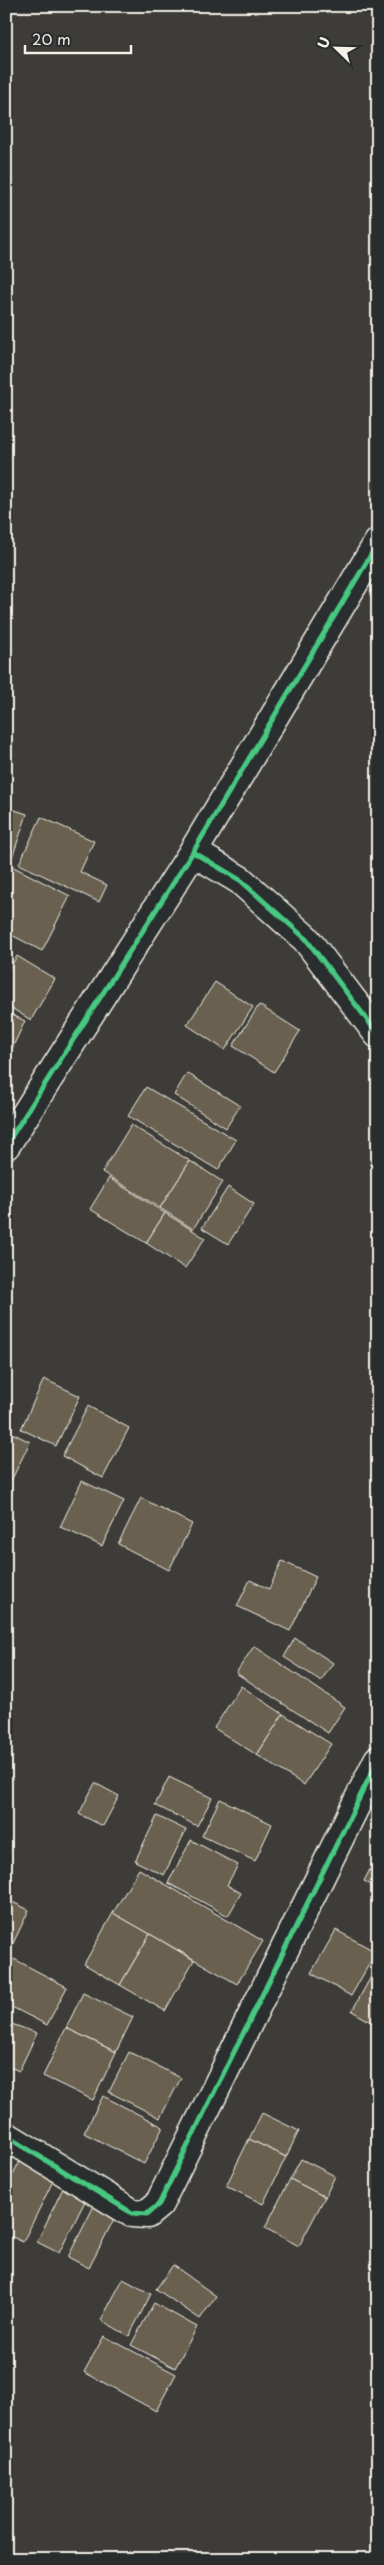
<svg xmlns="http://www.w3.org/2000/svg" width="384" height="2565" font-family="'Playpen Sans',sans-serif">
  <rect width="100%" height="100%" fill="#3d3c38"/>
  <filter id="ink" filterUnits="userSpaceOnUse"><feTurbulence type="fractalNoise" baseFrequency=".02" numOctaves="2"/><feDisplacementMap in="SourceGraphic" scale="10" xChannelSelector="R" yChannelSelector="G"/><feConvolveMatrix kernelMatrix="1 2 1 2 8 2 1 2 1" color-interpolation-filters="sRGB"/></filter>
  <g filter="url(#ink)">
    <!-- building -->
    <g fill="#696050" stroke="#f4f1e8">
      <path d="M6 807 27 814 12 858 6 856Z"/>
      <path d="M41 817 94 841 80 872 107 885 99 902 19 864Z"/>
      <path d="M6 863 70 896 42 951 6 932Z"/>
      <path d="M17 956 55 979 31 1020 6 1005V974Z"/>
      <path d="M215 982 253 1007 225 1050 187 1025Z"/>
      <path d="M259 1005 300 1031 274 1072 233 1046Z"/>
      <path d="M6 1012 25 1021 6 1061Z"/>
      <path d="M187 1073 240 1106 226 1128 174 1095Z"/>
      <path d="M146 1087 236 1140 218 1170 128 1116Z"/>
      <path d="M131 1125 190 1161 160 1208 102 1172Z"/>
      <path d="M190 1161 223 1182 193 1229 160 1208Z"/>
      <path d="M109 1178 165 1213 146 1243 90 1209Z"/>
      <path d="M228 1187 254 1204 228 1244 202 1228Z"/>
      <path d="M165 1213 205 1238 185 1268 146 1243Z"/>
      <path d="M44 1379 80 1396 56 1446 21 1429Z"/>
      <path d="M378 1397V1415L371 1412Z"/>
      <path d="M88 1406 129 1428 103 1478 62 1456Z"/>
      <path d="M6 1430 30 1442 11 1481 6 1479Z"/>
      <path d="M82 1481 124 1501 102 1546 60 1527Z"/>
      <path d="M141 1498 192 1524 169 1570 118 1544Z"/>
      <path d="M282 1561 316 1577 290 1631 237 1606 250 1580 269 1589Z"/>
      <path d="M295 1638 333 1663 321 1681 284 1657Z"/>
      <path d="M254 1646 345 1707 328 1733 236 1673Z"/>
      <path d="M241 1686 283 1714 257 1755 214 1728Z"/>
      <path d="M283 1714 331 1744 304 1785 257 1755Z"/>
      <path d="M169 1777 212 1798 197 1826 155 1805Z"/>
      <path d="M95 1783 119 1796 103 1826 79 1814Z"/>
      <path d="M220 1799 272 1824 255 1861 202 1836Z"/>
      <path d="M157 1816 186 1830 164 1875 135 1861Z"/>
      <path d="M191 1840 238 1865 227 1885 241 1893 228 1916 168 1883Z"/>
      <path d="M378 1854V1888L364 1881Z"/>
      <path d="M139 1869 263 1941 237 1984 113 1913Z"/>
      <path d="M6 1899 29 1910 6 1958Z"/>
      <path d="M113 1913 150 1934 120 1985 84 1964Z"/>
      <path d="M336 1930 376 1952 351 1996 311 1973Z"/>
      <path d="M150 1934 194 1960 165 2011 120 1985Z"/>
      <path d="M14 1959 67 1987 47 2025 6 2004V1975Z"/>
      <path d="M378 1964V2026L352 2011Z"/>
      <path d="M83 1993 133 2017 116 2052 66 2028Z"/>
      <path d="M6 2022 37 2033 19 2071 6 2065Z"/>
      <path d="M66 2028 116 2052 93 2100 43 2076Z"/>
      <path d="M129 2052 181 2078 160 2118 109 2092Z"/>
      <path d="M103 2096 163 2127 144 2164 84 2133Z"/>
      <path d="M262 2113 299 2131 286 2157 249 2139Z"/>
      <path d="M249 2139 286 2157 263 2204 226 2186Z"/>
      <path d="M301 2159 335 2176 325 2197 290 2179Z"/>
      <path d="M20 2160 55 2177 23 2242 6 2234V2189Z"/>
      <path d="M290 2179 325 2197 299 2246 265 2228Z"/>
      <path d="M64 2186 87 2197 59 2253 37 2242Z"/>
      <path d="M95 2204 116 2215 89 2268 68 2257Z"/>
      <path d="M173 2265 216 2296 200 2319 156 2289Z"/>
      <path d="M123 2279 151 2294 129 2336 101 2320Z"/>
      <path d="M154 2303 197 2327 175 2368 131 2345Z"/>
      <path d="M104 2336 176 2374 156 2411 84 2372Z"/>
    </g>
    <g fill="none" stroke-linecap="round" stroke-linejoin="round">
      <!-- street casing -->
      <g stroke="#f4f1e8" stroke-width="31">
        <g id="street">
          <path d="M193 852 240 880 306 939 378 1034"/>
          <path d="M6 2136 132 2213 147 2214 159 2204 378 1760"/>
        </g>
      </g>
      <!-- secondary casing -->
      <g stroke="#f4f1e8" stroke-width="31">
        <path id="secondary" d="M6 1145 193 852 378 543"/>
      </g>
      <!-- street -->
      <use href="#street" stroke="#2a2d2e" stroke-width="28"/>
      <!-- secondary -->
      <use href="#secondary" stroke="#2a2d2e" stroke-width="28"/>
      <!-- cycleway casing -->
      <g stroke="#2a2d2e" stroke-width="8">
        <g id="cycleway">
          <path d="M193 852 240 880 306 939 378 1034"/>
          <path d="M6 1145 193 852 378 543"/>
          <path d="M6 2136 132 2213 147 2214 159 2204 378 1760"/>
        </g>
      </g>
      <!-- cycleway -->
      <use href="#cycleway" stroke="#46c982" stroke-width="5"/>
    </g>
  </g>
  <!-- margin -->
  <rect width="384" height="2565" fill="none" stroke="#2a2d2e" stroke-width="25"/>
  <rect x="12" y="12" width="359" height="2540" fill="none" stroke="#f4f1e8" stroke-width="2" filter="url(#ink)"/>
  <!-- north arrow -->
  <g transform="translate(336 48) rotate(293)" stroke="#2a2d2e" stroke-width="4" paint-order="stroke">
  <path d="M0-4L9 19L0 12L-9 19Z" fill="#f4f1e8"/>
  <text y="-8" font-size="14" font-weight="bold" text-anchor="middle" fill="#f4f1e8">U</text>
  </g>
  <!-- scale -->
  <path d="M25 45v8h106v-8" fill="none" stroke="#f4f1e8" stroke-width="2.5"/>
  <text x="32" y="45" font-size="15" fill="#f4f1e8" stroke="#2a2d2e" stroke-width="4" paint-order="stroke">20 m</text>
</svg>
